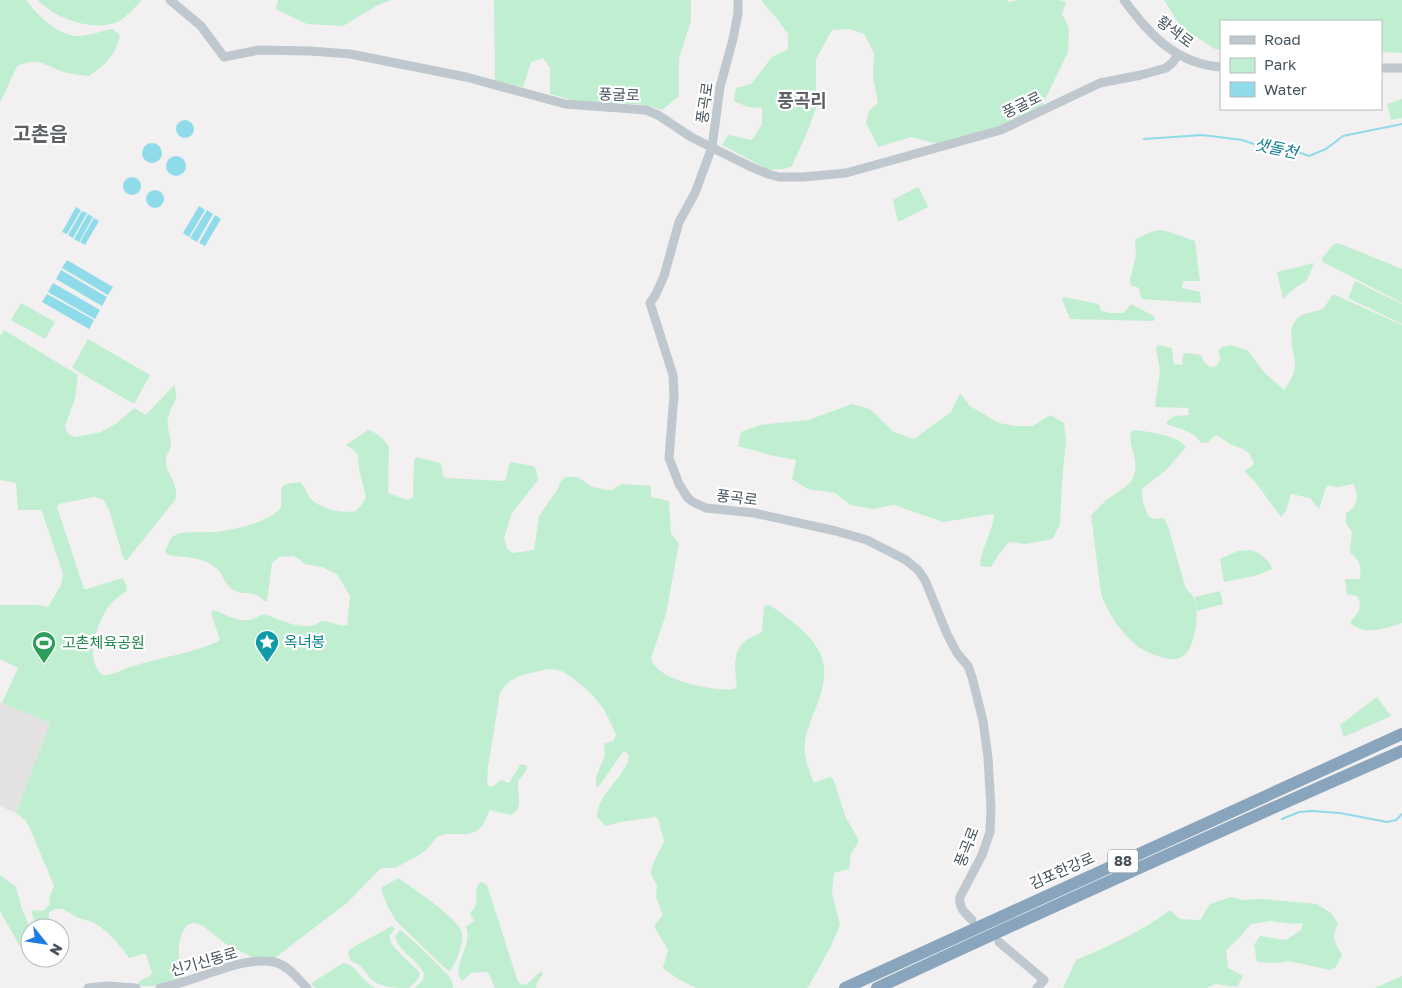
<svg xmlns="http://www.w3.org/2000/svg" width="1402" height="988" font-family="'Golos Text','Noto Sans KR',sans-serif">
  <rect width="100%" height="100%" fill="#f2f0f0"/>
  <!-- education -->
  <path fill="#e3e1e2" d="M0 702 50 723 16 813 0 806Z"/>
  <!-- green -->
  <g fill="#c0eed0">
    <path d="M0 0H26C37 15 60 38 81 36 91 35 102 31 112 29L120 35C116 55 105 65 89 76 80 75 70 74 61 71 42 64 38 57 17 66L0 103Z"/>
    <path d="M38 0H142C134 8 125 19 115 23 91 31 54 18 38 0Z"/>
    <path d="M278 0H391L376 6 343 26 307 24 276 9Z"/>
    <path d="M494 0H691V21L679 58V96L662 110C639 100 616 106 592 104 578 103 563 97 550 94V68L543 58 531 62 523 87 495 81Z"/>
    <path d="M761 0H1006L1010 2 1018 0H1060L1066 2 1062 14 1069 28 1068 52 1040 110 999 128 942 145 911 137 878 147 866 123 869 111 878 103 873 77 874 53 864 34 850 29 832 30 816 59V108L808 130 792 166 784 169 769 170 722 145 728 135 752 140 762 124V108L748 107 734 101 736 88 751 84 772 57 788 49V34L778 20Z"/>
    <path d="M1164 0H1402V53L1381 52V21H1221V50L1215 49 1181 27Z"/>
    <path d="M1402 99V118L1391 120 1387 104Z"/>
    <path d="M916 188H919L928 207 898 222 893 200Z"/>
    <path d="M1160 230 1170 232 1195 241 1200 281H1183L1182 288 1200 292 1201 303 1141 299 1139 288 1131 285 1130 280 1136 255 1135 239 1151 232Z"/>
    <path d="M1338 243 1402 269V303L1323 262 1322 258 1333 245Z"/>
    <path d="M1314 263 1307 280 1292 290 1283 299 1277 272Z"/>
    <path d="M1355 281 1402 304V324L1348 298Z"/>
    <path d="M1333 294 1402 325V623C1386 628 1362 637 1350 622 1357 614 1364 608 1357 596L1347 594 1345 579H1360C1361 563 1361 563 1350 552L1352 532 1346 523V513C1358 507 1360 496 1353 484L1338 487 1327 485 1319 509 1310 498 1291 494 1286 511 1281 517 1256 483 1244 471 1251 467 1254 463 1249 453 1243 449 1230 444 1218 436H1214L1208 442 1201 443C1194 431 1178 428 1166 424L1167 421 1175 416 1189 415 1188 408 1155 407 1160 370 1156 349 1158 345 1172 348 1174 364 1182 365 1183 355 1185 353 1201 355 1204 362 1210 367 1216 366 1221 359 1218 352 1221 347 1231 345 1247 350 1264 372 1284 390C1289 383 1295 374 1295 365 1295 350 1284 329 1299 317 1306 312 1317 312 1324 308Z"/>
    <path d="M1064 297 1099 304 1101 311 1110 313H1124L1131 304 1154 316 1155 319 1153 321 1070 319 1062 299Z"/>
    <path d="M21 303 55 322 45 339 11 320Z"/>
    <path d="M4 330 78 375 75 399 65 426 66 431 70 435 75 437 101 432 117 423 134 408 146 415 174 385C180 402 172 402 168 418 166 427 171 435 171 445 171 450 166 454 166 459 165 475 180 483 175 500L127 560H125L123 557 109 510 103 499 94 497 59 504 57 507 84 589H87L122 578C125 580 127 587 127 591 120 595 114 600 109 606 97 622 83 661 103 675 115 675 123 669 133 666 161 657 190 654 217 642L220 640 211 613 213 610C227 614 238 624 253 619 257 618 260 615 264 614 279 619 292 627 309 626 315 626 319 621 324 621 332 622 339 627 347 625L350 596 337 574 322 567 305 564 299 559 293 556 279 557 272 563 267 601H264C252 588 246 597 233 590 225 585 224 577 219 571 206 556 186 558 168 555L165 551 171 538 177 534C189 531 203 533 216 532 234 530 269 522 281 508V489L285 484 300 482C305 487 307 494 311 499 321 509 342 514 356 511L363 503 366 497 359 469 358 455 355 451 346 445 368 430C375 431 385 440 389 447L388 493 407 500 413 498 414 460 416 457 441 463 443 476 445 478 504 481 506 479 510 462 533 466 536 469 538 480 512 513 504 538 507 549 513 553 534 550 539 516 557 490 561 481 565 477H578L592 487 606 490H612L622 484 651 486V497L669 501 671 534 679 543 666 614 651 658C654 680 715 692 734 689L737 686C735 672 732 653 744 642 748 638 756 636 762 632L764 606 770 605C786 617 805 629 816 646 838 679 810 710 805 742 803 755 809 771 814 783L829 777 833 778 846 818 858 839V843L851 853 849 869 834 873 832 893 840 925 831 946 809 986 807 988H696L678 979 663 968 668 950 654 926 662 916V913L656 897 657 886 651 874 652 866 664 841 658 819 656 817 620 822 606 826 597 817C597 794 624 779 629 757L626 752H623L599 786 596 787V777L605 756 604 744 613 741 616 735C605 708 598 698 575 680 570 676 565 672 558 670 550 668 540 671 531 673 518 675 506 681 500 693L488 767 487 785 492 787 501 780 509 783 521 764 527 766C527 774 519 776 518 783 517 796 525 809 510 815L490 810 482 826 477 831 468 834H446L438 836 426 850 416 857 395 868H383L380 869 348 902 275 958H254L226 944 202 925 194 923 187 925C175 940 179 961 182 979L160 986H139L138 984C140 977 149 979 152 973L146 954H143L129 958C120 945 110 933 96 924 90 920 83 920 77 917 66 912 60 903 49 913V919L35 923 31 910 43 911 50 904 49 898 54 886 29 826 25 820 16 813 50 723 2 703 18 668 0 659V605H37L48 607 61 585 63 574 42 512 40 510H18L16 483 0 480V336Z"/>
    <path d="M88 339 150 375 134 404 72 368Z"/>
    <path d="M960 393 970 406 999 423 1015 426H1033L1050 415 1064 423 1066 441 1062 482 1060 525 1052 539 1026 544 1009 542 999 554 991 567 980 566C981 547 993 532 994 514L943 522 894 505 873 509 851 505 835 493 808 489 792 479 796 460 770 455 738 446 741 432 760 425 808 420 852 404 870 409 894 432 914 439 951 412Z"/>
    <path d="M1135 430C1148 432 1179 435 1186 447L1167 469 1142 489 1143 502 1148 516 1154 519 1164 518 1168 526 1185 586C1187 592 1192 593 1194 598 1198 607 1197 623 1195 632 1193 640 1190 652 1183 656 1177 661 1168 659 1161 657 1154 655 1146 652 1140 648 1125 638 1105 610 1101 593L1091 516C1097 508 1107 499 1115 494 1125 487 1133 484 1135 471 1138 457 1128 447 1131 432Z"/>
    <path d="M1250 550C1259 552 1270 560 1272 569L1255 576 1224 582 1220 559 1238 551Z"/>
    <path d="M1220 591 1223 604 1197 611 1195 597Z"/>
    <path d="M1377 697 1391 716 1344 737 1340 725Z"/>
    <path d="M0 875 16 887 21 906 30 928V947C26 949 22 949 19 945L0 911Z"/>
    <path d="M398 878C413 888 453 915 461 930 466 939 456 964 450 971L446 969 396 921 387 905 381 888Z"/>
    <path d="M481 882 487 885 518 982 522 985C531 984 534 975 542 971L543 974 537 983 536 988H495L488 972 471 973 462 981 459 977C455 960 473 943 466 927L474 921 470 913C472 911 474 909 475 906 479 898 472 889 481 882Z"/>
    <path d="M1231 897 1243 900 1263 899 1317 904 1332 914 1338 924C1331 938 1335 942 1342 955L1336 967 1330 970 1289 961 1273 963 1257 962 1254 945 1260 936 1286 940 1301 930 1303 923 1294 924 1271 921 1251 924 1237 940 1226 950 1228 968 1243 976 1237 987 1215 984 1207 988H1063L1076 960C1109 946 1141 932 1170 910L1180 919 1200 920 1210 904Z"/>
    <path d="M392 926 395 929C393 931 391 933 390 936 387 946 414 965 420 973L418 979 409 988C397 988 382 988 372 980 368 977 366 971 362 968 354 959 351 967 348 952L350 949Z"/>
    <path d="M400 930 415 942 449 976 452 981 453 988H415L423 980 424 974C418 959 399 953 395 936Z"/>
    <path d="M343 963C358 965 362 983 376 988H316L312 985 313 982Z"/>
    <path d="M1402 976V988H1375Z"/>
  </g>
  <!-- water -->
  <g fill="#8fdbea">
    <circle cx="185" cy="129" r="9"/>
    <circle cx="152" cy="153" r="10"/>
    <circle cx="176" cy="166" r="10"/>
    <circle cx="132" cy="186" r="9"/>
    <circle cx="155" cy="199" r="9"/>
    <path d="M199 206 205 210 189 237 183 233Z"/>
    <path d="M76 207 81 210 67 234 62 232Z"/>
    <path d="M207 210 213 214 197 242 190 238Z"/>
    <path d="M82 211 87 213 73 238 68 235Z"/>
    <path d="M88 214 93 217 79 242 74 239Z"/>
    <path d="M215 215 221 219 205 246 199 243Z"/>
    <path d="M94 218 99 221 85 245 80 242Z"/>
    <path d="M67 260 113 287 108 295 62 268Z"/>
    <path d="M61 270 107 297 102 306 56 279Z"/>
    <path d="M53 283 100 310 95 319 48 292Z"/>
    <path d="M47 294 94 320 89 329 42 302Z"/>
  </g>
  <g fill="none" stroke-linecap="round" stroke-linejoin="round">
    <!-- stream -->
    <g stroke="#8fdbea" stroke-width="2">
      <path d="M1144 139 1202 135 1242 140 1263 147 1287 148 1309 156 1326 149 1343 136 1402 124"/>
      <path d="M1282 819 1299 812 1312 811 1340 813 1387 822 1396 820 1402 814"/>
    </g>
    <!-- minor -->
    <g stroke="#bec8ce" stroke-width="9">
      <path d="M170 0 201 26 224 57 259 50 310 51 350 54 466 77 565 104 646 110 658 115 691 137 749 166 768 174 779 177H803L846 173 1001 130 1100 83 1141 75 1166 68 1173 62 1178 55"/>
      <path d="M738 0V13L733 39 720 87 712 147 695 193 679 222 664 276 656 294 650 303 673 375 674 395 669 458 679 484 688 498 693 502 706 508 754 513 836 531 867 540 906 560 918 570 925 580 947 634 957 653 968 666 972 677 983 721 988 758 991 808 990 832 982 855 960 897C958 907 965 913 972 920"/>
      <path d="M1124 0C1149 34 1176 64 1221 67"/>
      <path d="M1381 68H1402"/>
      <path d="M999 942 1044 980 1037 988"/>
      <path d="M88 988 107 986 136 988"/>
      <path d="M160 988C193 983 242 955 274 962 288 965 297 978 307 988"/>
    </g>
    <!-- highway -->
    <g stroke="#89a5bd" stroke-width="12">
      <path d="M845 988 1402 734"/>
      <path d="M877 988C1051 907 1226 828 1402 751"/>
    </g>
  </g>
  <!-- icons -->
  <defs>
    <g id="sight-pin" transform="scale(1.25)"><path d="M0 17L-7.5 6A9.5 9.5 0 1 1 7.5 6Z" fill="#0f9aa8" stroke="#fff"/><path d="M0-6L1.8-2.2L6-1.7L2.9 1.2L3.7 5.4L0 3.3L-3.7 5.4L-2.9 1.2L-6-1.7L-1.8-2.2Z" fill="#fff"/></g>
    <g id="stadium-pin" transform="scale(1.25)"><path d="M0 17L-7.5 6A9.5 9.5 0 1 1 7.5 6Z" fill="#2e9e5b" stroke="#fff"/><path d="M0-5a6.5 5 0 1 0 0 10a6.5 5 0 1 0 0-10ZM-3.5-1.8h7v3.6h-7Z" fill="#fff"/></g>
  </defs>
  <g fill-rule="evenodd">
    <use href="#sight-pin" x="267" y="642"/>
    <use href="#stadium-pin" x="44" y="643"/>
  </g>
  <g text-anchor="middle" stroke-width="4.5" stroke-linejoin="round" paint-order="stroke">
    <!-- shield labels -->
    <rect fill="#fff" stroke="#7f878e" stroke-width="1" x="1108" y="849.5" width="30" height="23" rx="4"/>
    <g font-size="14" font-weight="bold" fill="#48545d">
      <text x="1123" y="866">88</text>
    </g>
    <!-- street labels -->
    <g font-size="15" fill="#48545d" stroke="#fff">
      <text transform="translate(1175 32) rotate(37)" y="5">황색로</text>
      <text transform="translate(619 95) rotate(2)" y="5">풍굴로</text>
      <text transform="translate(705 103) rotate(-82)" y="5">풍곡로</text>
      <text transform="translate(1022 105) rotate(-26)" y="5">풍굴로</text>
      <text transform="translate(737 498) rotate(7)" y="5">풍곡로</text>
      <text transform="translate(967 847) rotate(-69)" y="5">풍곡로</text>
      <text transform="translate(1062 871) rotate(-24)" y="5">김포한강로</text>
      <text transform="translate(204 962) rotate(-16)" y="5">신기신동로</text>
    </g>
    <!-- culture labels -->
    <g font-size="15" fill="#0d838f" stroke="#fff" text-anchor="start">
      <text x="284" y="647">옥녀봉</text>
    </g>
    <!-- leisure labels -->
    <g font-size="15" fill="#27864d" stroke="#fff" text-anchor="start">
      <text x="62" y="648">고촌체육공원</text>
    </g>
    <!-- water labels -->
    <g font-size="16" font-style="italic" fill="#107d92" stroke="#fff">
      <text transform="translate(1276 148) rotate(12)" y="6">샛돌천</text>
    </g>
    <!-- quarter labels -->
    <g font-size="18" font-weight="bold" fill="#5d6165" stroke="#fff">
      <text x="802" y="107">풍곡리</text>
    </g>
    <!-- district labels -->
    <g font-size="20" font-weight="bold" fill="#5d6165" stroke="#fff">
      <text x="40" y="141">고촌읍</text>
    </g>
  </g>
  <!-- legend -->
  <rect x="1220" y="20" width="162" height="90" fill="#ffffff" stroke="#b6bbbe"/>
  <rect x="1230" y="36" width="25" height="8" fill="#bec8ce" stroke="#b6bbbe"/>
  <text x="1264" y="45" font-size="15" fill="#48545d">Road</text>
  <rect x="1230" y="58" width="25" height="15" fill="#c0eed0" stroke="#b6bbbe"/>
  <text x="1264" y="70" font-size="15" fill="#48545d">Park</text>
  <rect x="1230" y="82" width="25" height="15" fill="#8fdbea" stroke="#b6bbbe"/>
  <text x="1264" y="95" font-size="15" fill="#48545d">Water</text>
  <!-- north arrow -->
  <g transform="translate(45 943) rotate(120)"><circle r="24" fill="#ffffff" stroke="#b6bbbe"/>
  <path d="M0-4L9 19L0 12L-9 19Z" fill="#1e7bdf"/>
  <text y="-8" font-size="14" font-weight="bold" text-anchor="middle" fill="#48545d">N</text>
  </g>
</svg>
